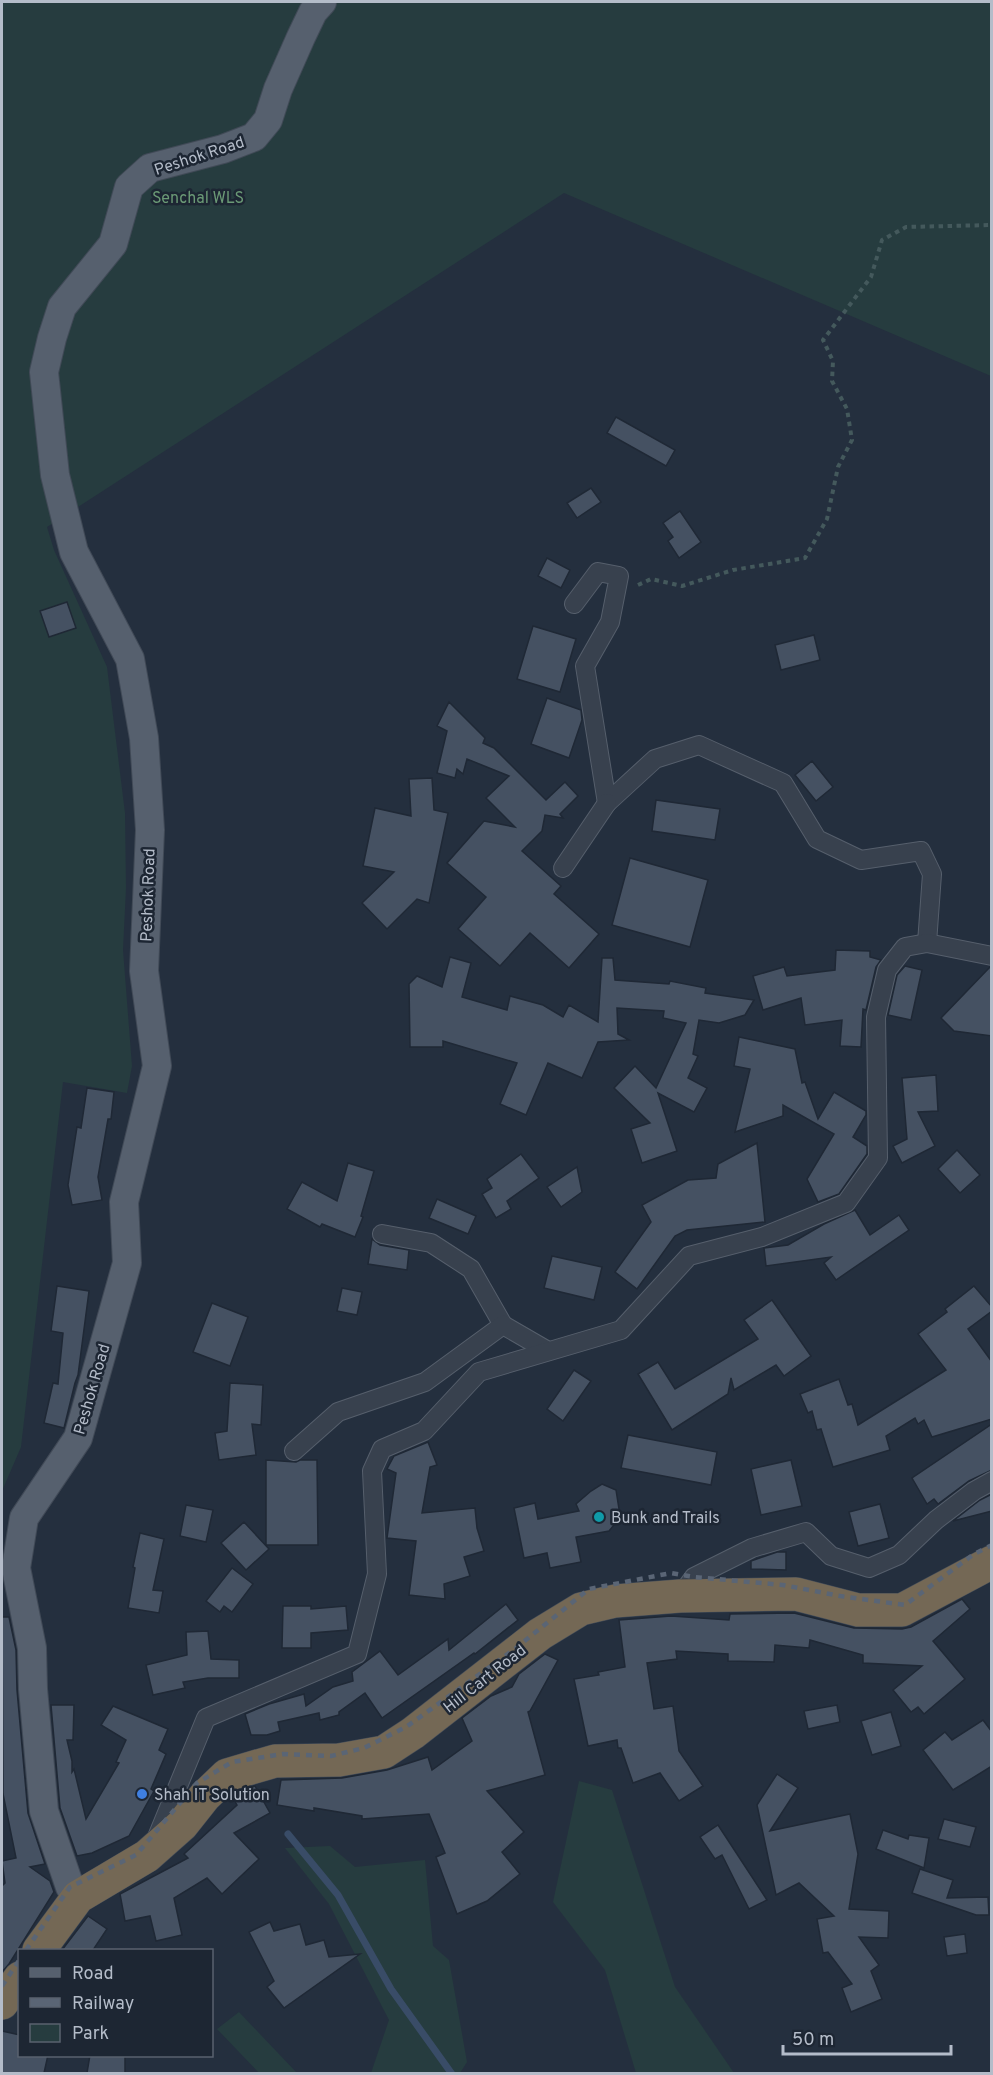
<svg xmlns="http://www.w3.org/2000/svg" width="993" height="2075" font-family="Overpass,sans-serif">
  <rect width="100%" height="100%" fill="#242f3e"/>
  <!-- green -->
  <g fill="#263c3f">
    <path d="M2 2H991V376L564 193 47 527 54 550 107 667 125 813 126 888 123 950 132 1066 127 1093 63 1082 21 1447 2 1491Z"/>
    <path d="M579 1781 612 1790 675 1987 734 2073H636L605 1970 553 1902Z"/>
    <path d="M330 1846 355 1867 425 1860 433 1946 449 1960 467 2062 460 2073H371L389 2020 329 1904 285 1848Z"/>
    <path d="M239 2012 297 2073H259L217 2029Z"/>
  </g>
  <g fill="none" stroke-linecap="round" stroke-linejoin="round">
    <!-- stream -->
    <path stroke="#394c67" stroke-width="7" d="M288 1834 338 1895 391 1989 452 2074"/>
  </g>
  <!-- building -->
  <g fill="#455162" stroke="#1f2835" stroke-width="1.5">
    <path d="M616 417 675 450 666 466 607 433Z"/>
    <path d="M591 488 601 502 577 518 567 503Z"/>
    <path d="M680 511 701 542 679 558 668 541 673 537 663 523Z"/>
    <path d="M547 558 570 570 561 588 538 576Z"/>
    <path d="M67 602 76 628 49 637 40 611Z"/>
    <path d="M533 626 576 639 560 692 517 679Z"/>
    <path d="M814 635 820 660 781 670 775 645Z"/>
    <path d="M547 698 581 710 582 720 569 758 531 744Z"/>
    <path d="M449 702 485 738 483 743 494 748 546 800 565 782 578 796 560 814 563 818 545 815 542 831 522 851 561 886 554 894 599 934 569 968 530 933 500 966 458 929 486 897 447 863 484 821 515 827 486 798 509 776 467 759 463 774 457 769 455 778 437 773 447 731 437 726Z"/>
    <path d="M812 761 833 787 816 801 795 775Z"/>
    <path d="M432 778 434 810 448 813 429 903 417 899 387 929 362 903 394 872 363 866 375 808 411 816 409 779Z"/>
    <path d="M656 800 720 809 715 840 652 831Z"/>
    <path d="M630 858 708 880 690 947 612 925Z"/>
    <path d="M836 950 870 951V957L881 960 876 967 866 1010 863 1009 861 1047 840 1046 842 1020 805 1025 801 998 763 1010 753 976 784 967 787 976 835 970Z"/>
    <path d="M450 957 471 963 462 997 507 1010 510 996 543 1005 563 1017 569 1005 598 1022 602 958H613L615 980 669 984 670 981 706 988 705 993 754 1000 745 1015 719 1023 699 1020 693 1054 698 1056 688 1078 707 1088 694 1112 658 1093 677 1151 642 1163 631 1129 650 1123 614 1088 635 1066 656 1088 686 1023 663 1018 664 1011 617 1008 618 1034 629 1040 598 1042 582 1078 548 1063 526 1115 500 1104 517 1063 443 1041V1047H410L409 984 417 976 442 987Z"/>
    <path d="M905 966 922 970 911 1020 888 1015 897 975Z"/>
    <path d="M990 967H992V1036L954 1031 941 1018Z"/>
    <path d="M739 1037 795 1049 802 1083 805 1082 818 1119 834 1092 866 1111V1115L853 1137 867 1146V1154L839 1194 818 1202 807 1179 834 1134 783 1105V1116L735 1132 750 1069 734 1066Z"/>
    <path d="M936 1075 938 1111 918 1112 935 1146 902 1163 893 1146 907 1139 902 1078Z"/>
    <path d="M87 1088 114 1092 111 1119H108L98 1177 102 1200 72 1205 68 1185 77 1127 81 1128Z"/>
    <path d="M757 1143 765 1222 687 1230 675 1236 637 1289 615 1272 651 1222 642 1205 688 1180 716 1178 718 1164Z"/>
    <path d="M957 1150 980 1175 960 1193 938 1169Z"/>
    <path d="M521 1154 539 1178 507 1201 511 1209 496 1218 482 1194 492 1188 487 1179Z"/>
    <path d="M348 1163 374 1171 361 1216 363 1217 355 1237 322 1224 320 1227 287 1209 302 1182 337 1201Z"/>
    <path d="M577 1167 582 1192 561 1207 547 1187Z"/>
    <path d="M437 1199 476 1216 468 1234 429 1218Z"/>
    <path d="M855 1210 870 1235 899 1215 909 1230 836 1280 824 1263 831 1257 766 1266 764 1248 788 1245 824 1224Z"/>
    <path d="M372 1239 380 1245 409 1250 407 1270 368 1264Z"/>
    <path d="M552 1256 602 1267 594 1300 544 1288Z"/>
    <path d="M57 1286 89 1291 78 1375 75 1383 64 1428 44 1423 53 1383 58 1384 63 1333 51 1331Z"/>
    <path d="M974 1286 992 1307V1311L968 1329 992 1362V1419L932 1437 924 1420 918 1424 915 1418 886 1436 890 1450 833 1467 821 1429 817 1430 812 1411 808 1413 800 1394 839 1379 848 1405 852 1404 858 1425 946 1370 918 1334 947 1312 945 1309Z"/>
    <path d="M342 1288 362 1292 357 1315 337 1311Z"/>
    <path d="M772 1300 811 1356 784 1376 776 1365 734 1390 731 1378 728 1394 672 1430 638 1374 658 1362 675 1389 758 1339 744 1320Z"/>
    <path d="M212 1303 248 1317 230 1366 193 1352Z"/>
    <path d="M574 1370 591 1381 563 1421 547 1409Z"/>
    <path d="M230 1383 263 1385 261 1425 252 1424 256 1455 219 1460 215 1433 227 1431Z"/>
    <path d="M992 1424V1470L969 1481 938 1504 934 1499 927 1504 912 1478Z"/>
    <path d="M628 1435 717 1452 711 1485 621 1468Z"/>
    <path d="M428 1442 437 1465 430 1467 422 1513 475 1508 477 1528 484 1551 464 1557 470 1576 444 1584 445 1599 409 1595 416 1541 387 1538 396 1473 387 1469 394 1456Z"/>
    <path d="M266 1460 296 1462 300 1460H317L318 1545H266Z"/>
    <path d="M791 1460 802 1506 761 1515 751 1469Z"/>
    <path d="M602 1484 616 1490 619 1509 614 1525 609 1531 576 1537 581 1562 550 1568 547 1553 524 1558 514 1508 535 1503 538 1519 579 1511 576 1504 591 1491Z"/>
    <path d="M992 1494V1511L953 1521 980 1500Z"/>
    <path d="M880 1504 889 1538 858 1546 849 1512Z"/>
    <path d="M186 1505 213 1510 206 1542 180 1536Z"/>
    <path d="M244 1522 269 1549 246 1570 221 1543Z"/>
    <path d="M140 1533 164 1539 153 1590 163 1591 159 1613 128 1608 135 1568 133 1567Z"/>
    <path d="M777 1552H786V1570L751 1569V1561Z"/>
    <path d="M232 1568 253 1584 232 1612 224 1606 220 1612 206 1601Z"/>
    <path d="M962 1599 970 1609 933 1641 965 1679 924 1714 918 1707 911 1712 893 1690 922 1666 863 1663V1655L810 1640 809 1648 775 1645 774 1662 728 1661V1654L676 1651 677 1659 647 1663 654 1709 673 1706 679 1751 703 1786 679 1801 660 1773 633 1783 621 1748H618L617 1740 588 1746 574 1679 599 1675 598 1672 625 1667 619 1620 671 1616 729 1620 730 1614 794 1613 854 1628 902 1629 911 1627Z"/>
    <path d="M506 1604 518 1620 475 1654 474 1653 382 1718 365 1693 339 1712V1715L320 1720 319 1713 278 1722 280 1731 267 1735H251L245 1714 269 1704 304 1694 306 1706 333 1687 353 1681 352 1672 380 1651 398 1675 448 1639 449 1650Z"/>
    <path d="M283 1606H311V1609L346 1606 348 1630 311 1633V1648H282Z"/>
    <path d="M2 1617H9L16 1650 17 1690 28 1813 45 1864 30 1867 50 1881 54 1892 9 1964 2 1972V1886L5 1883 2 1861 16 1858 3 1794Z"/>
    <path d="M208 1631 211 1659 239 1660V1678H208L183 1682 185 1688 153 1695 146 1665 187 1655 186 1632Z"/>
    <path d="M545 1654 558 1660 530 1711 528 1712 545 1775 487 1791 524 1832 502 1852 520 1874 487 1901 457 1914 436 1857 445 1853 429 1814 362 1819V1816L314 1808V1811L277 1805 281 1780 342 1778 387 1770 428 1757 432 1770 472 1741 462 1718 491 1696 512 1687 519 1674Z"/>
    <path d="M51 1705H74L73 1740H67L72 1761V1772L74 1769 86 1819 119 1763 116 1762 126 1740 101 1725 113 1706 168 1729 159 1750 166 1754 151 1789 154 1791 129 1836 92 1853 77 1856 60 1808Z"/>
    <path d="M837 1705 840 1722 808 1729 804 1711Z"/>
    <path d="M891 1712 901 1746 872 1755 861 1721Z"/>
    <path d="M983 1720 992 1732V1766L953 1790 923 1750 945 1732 952 1740Z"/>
    <path d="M777 1774 798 1788 770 1831 850 1814 858 1854 849 1909 889 1911 888 1938 859 1937 879 1965 871 1971 882 1999 851 2012 842 1988 852 1984 828 1952 823 1953 817 1919 834 1916 799 1883 776 1895 757 1805Z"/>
    <path d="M255 1786 270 1813 234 1833 259 1859 222 1894 207 1878 174 1898 182 1935 156 1941 150 1916 125 1921 120 1894 188 1858 184 1854 237 1805 232 1796 237 1792Z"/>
    <path d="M944 1819 976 1827 970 1847 938 1839Z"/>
    <path d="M718 1825 767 1900 749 1909 722 1855 715 1859 700 1837Z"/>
    <path d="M883 1830 908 1839 909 1835 929 1838 924 1868 876 1849Z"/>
    <path d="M920 1869 953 1880 947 1898 988 1897 989 1915H976L912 1893Z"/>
    <path d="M88 1916 107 1929 93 1950H62Z"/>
    <path d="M270 1922 274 1931 300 1924 306 1945 324 1940 329 1957 360 1954 284 2008 267 1987 274 1981 249 1932Z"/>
    <path d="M965 1934 967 1953 947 1956 944 1937Z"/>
    <path d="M2 2031 20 2035V2055H48L44 2073H2Z"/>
    <path d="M90 2055H125V2073H87Z"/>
  </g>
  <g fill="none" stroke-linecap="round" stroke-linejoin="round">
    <!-- street casing -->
    <g stroke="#565f6c" stroke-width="20">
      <g id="street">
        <path d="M574 604 598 572 619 576 610 622 585 666 607 803 655 759 699 745 783 783 817 839 861 860 921 851 932 874 927 943"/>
        <path d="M563 868 607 803"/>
        <path d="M382 1234 431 1243 471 1269 503 1325"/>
        <path d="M294 1451 338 1412 425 1382 503 1325 548 1351"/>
        <path d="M680 1596 694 1577 752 1548 806 1532 831 1556 869 1568 899 1555 936 1520 974 1491 992 1481"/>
        <path d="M157 1837 206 1718 357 1654 377 1574 372 1471 382 1449 424 1431 479 1372 621 1330 689 1256 762 1237 846 1203 878 1158 876 1017 887 970 905 947 927 943 992 956"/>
      </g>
    </g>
    <!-- primary casing -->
    <g stroke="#414a57" stroke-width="30">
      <path id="primary" d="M78 1897 70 1887 44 1811 33 1689 32 1648 16 1568 24 1518 78 1438 127 1263 124 1202 157 1066 144 971 150 830 144 738 130 659 74 552 55 475 44 372 52 338 62 307 113 244 129 187 150 168 223 149 254 137 268 120 278 89 301 37 313 12 322 2"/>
    </g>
    <!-- highway casing -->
    <g stroke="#434c59" stroke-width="34">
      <g id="highway">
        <path d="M39 1950 78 1897 147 1856 182 1825 205 1796 227 1775 275 1761 339 1760 384 1752 413 1733 540 1634 581 1609 615 1601 680 1596 796 1594 858 1610H902L992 1562"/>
        <path d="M2 2003 20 1978"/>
      </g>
    </g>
    <!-- path -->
    <path stroke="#44595c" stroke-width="4" stroke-dasharray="4.5 4.5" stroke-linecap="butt" d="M638 585 651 579 682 586 733 570 805 558 827 519 838 467 852 440 847 409 832 381 833 361 823 340 871 277 882 240 906 227 992 225"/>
    <!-- street -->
    <use href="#street" stroke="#38414e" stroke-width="18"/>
    <!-- primary -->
    <use href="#primary" stroke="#56606e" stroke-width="28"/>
    <!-- highway -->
    <use href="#highway" stroke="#746855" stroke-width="33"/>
    <!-- rail -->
    <g stroke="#5a6575" stroke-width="4.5" stroke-dasharray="6 6" stroke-linecap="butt">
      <path d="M26 1950 70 1887 136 1855 197 1783 232 1762 283 1754 331 1756 364 1748 406 1727 516 1648 589 1589 671 1573 694 1577 783 1585 840 1596 905 1605 974 1554 992 1545"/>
      <path d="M2 1986 20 1959"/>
    </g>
  </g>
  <!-- markers -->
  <circle fill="#0f9aa8" stroke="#1d2633" stroke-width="2" cx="599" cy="1517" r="6"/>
  <circle fill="#3f7fe0" stroke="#1d2633" stroke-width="2" cx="142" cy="1794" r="6"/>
  <g text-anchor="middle" stroke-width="5" stroke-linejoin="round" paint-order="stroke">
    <!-- street labels -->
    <g font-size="16" fill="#b4bcc9" stroke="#1d2633">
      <text transform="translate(199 155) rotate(-18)" y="6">Peshok Road</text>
      <text transform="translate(147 895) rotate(-88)" y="6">Peshok Road</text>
      <text transform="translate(91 1389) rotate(-74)" y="6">Peshok Road</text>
      <text transform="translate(484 1678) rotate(-38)" y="6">Hill Cart Road</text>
    </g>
    <!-- park labels -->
    <g font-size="16" fill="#6b9a76" stroke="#1d2633">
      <text x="198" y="203">Senchal WLS</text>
    </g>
    <!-- poi labels -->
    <g font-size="16" fill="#b4bcc9" stroke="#1d2633" text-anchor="start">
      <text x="611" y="1523">Bunk and Trails</text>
      <text x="154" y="1800">Shah IT Solution</text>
    </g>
  </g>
  <!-- border -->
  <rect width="993" height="2075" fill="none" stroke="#b4bcc9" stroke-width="6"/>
  <!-- legend -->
  <rect x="18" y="1949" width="195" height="108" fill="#1d2633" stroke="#59626f" stroke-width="1.5"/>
  <rect x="30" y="1968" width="30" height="9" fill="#56606e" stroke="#59626f" stroke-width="1.5"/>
  <text x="72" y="1979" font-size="18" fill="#b4bcc9">Road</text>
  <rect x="30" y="1998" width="30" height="9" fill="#5a6575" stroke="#59626f" stroke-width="1.5"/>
  <text x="72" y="2009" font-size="18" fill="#b4bcc9">Railway</text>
  <rect x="30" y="2024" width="30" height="18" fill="#263c3f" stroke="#59626f" stroke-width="1.5"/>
  <text x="72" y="2039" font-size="18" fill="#b4bcc9">Park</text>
  <!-- scale -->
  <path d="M783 2045v9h168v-9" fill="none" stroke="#b4bcc9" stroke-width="3"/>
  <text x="792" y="2045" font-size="18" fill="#b4bcc9" stroke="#1d2633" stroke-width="4.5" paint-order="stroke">50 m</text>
</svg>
